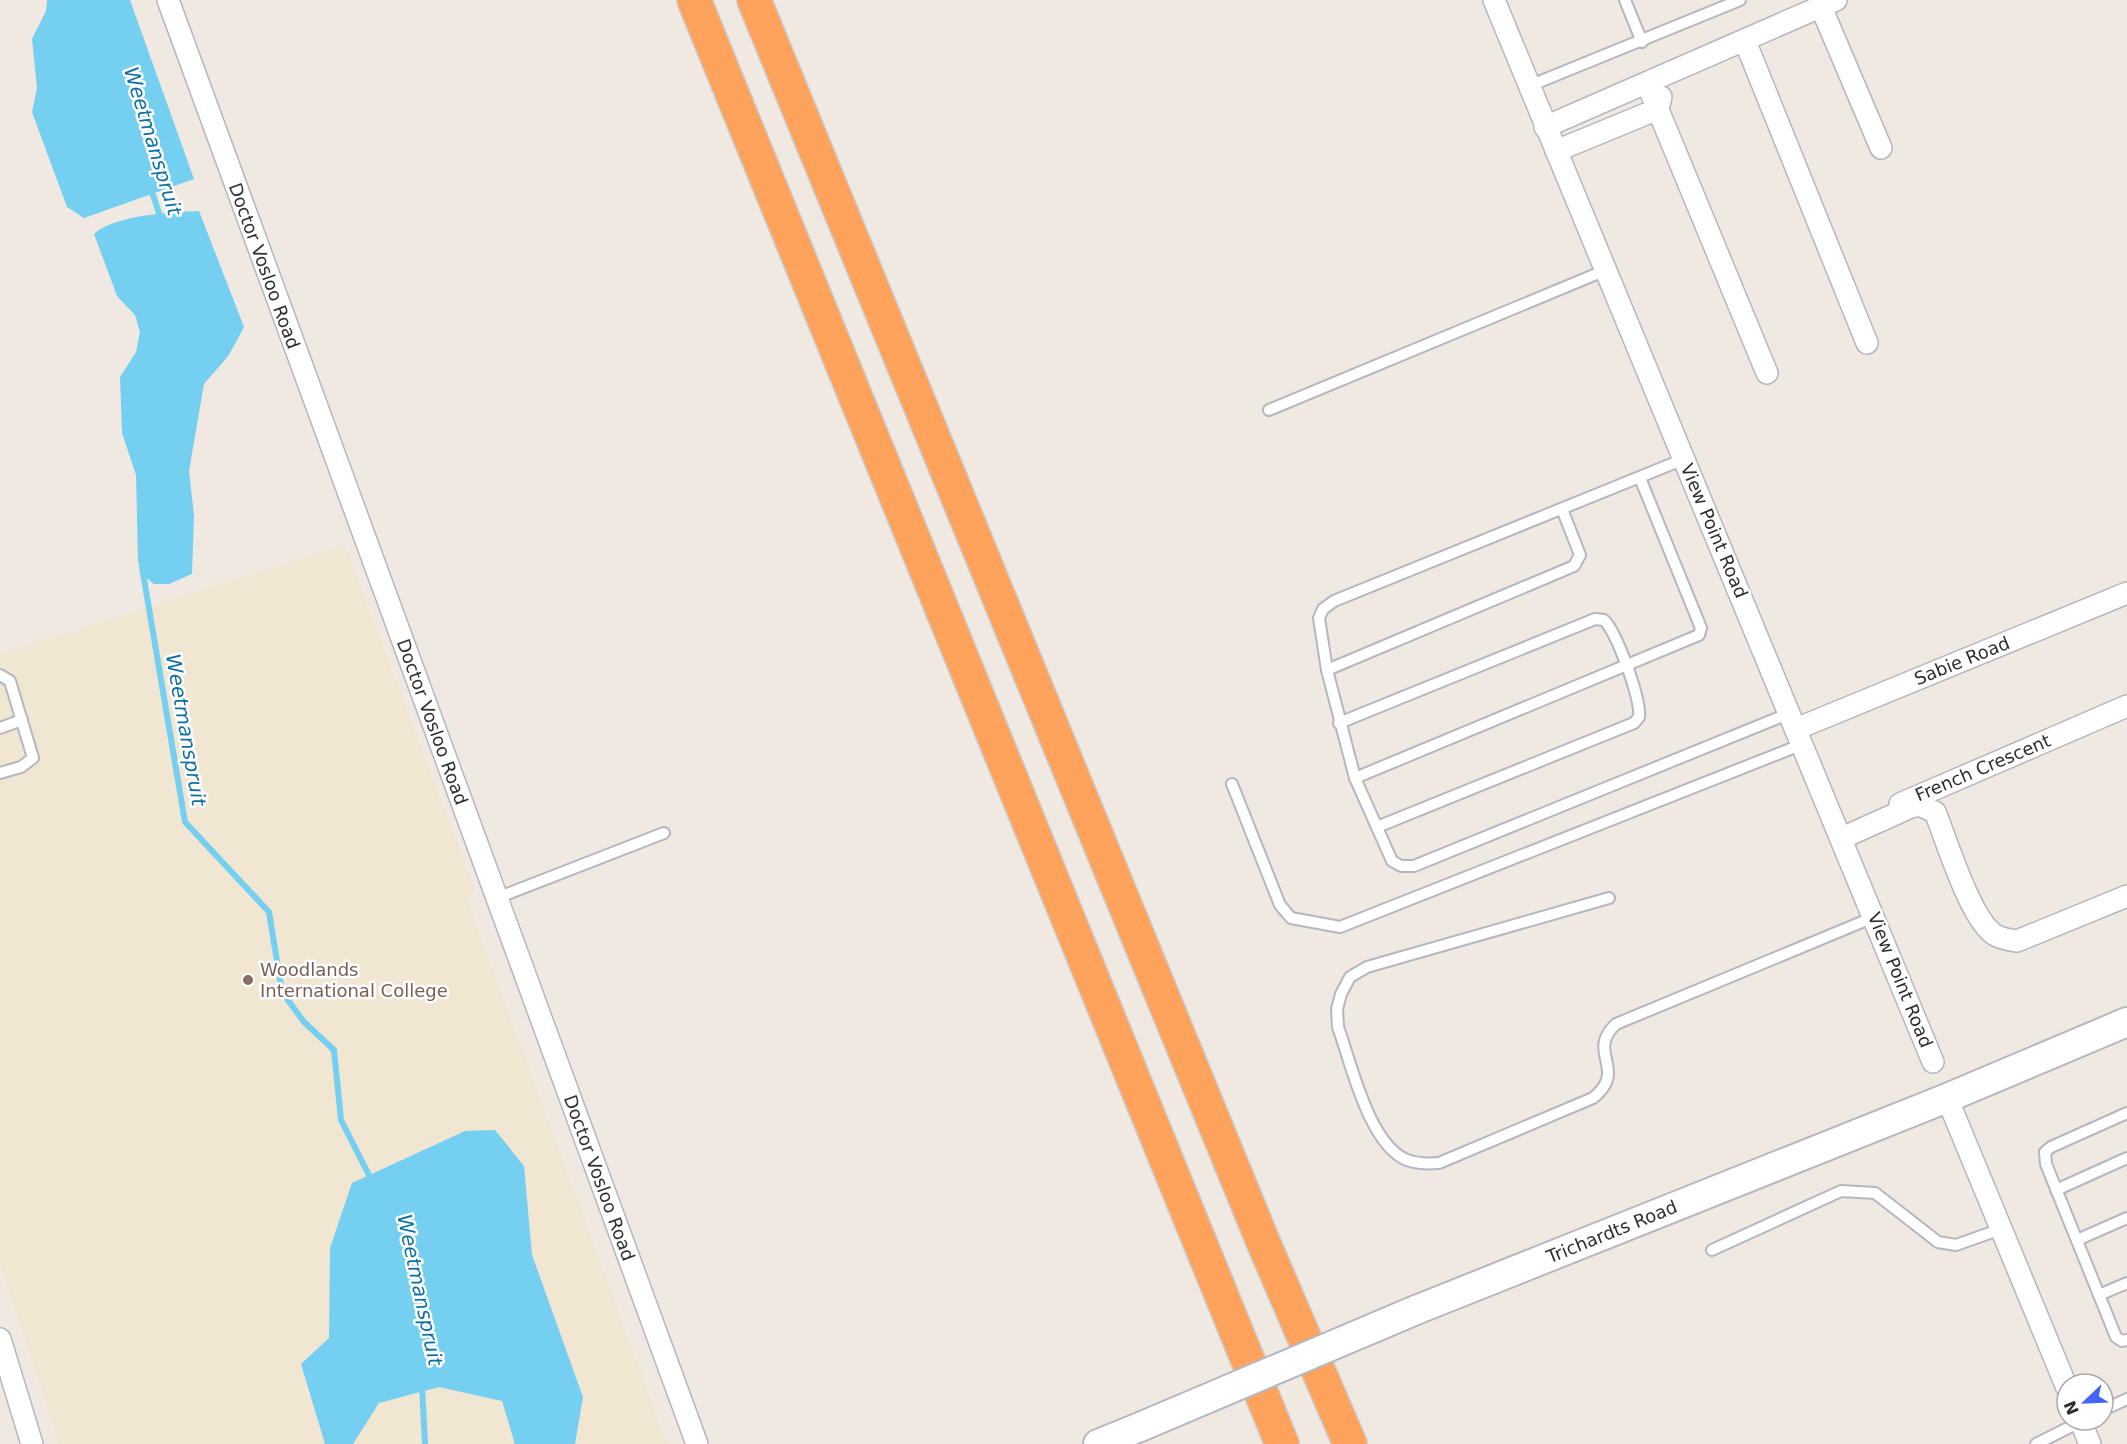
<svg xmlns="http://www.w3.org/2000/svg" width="2127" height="1444" font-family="'DejaVu Sans',sans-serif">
  <rect width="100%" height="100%" fill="#efe9e1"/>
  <!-- education -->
  <path fill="#f0e6d1" d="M345 545 475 891 467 900 667 1444H59L0 1263V654Z"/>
  <!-- water -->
  <g fill="#75cff0">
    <path d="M47 0H130L194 179 84 218 67 207 32 112 37 88 32 39 46 11Z"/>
    <path d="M199 211 244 327 229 355 204 384 189 471 194 515 192 574 169 584H154L143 575 138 561 136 475 122 433 120 377 136 352 140 332 135 315 117 296 94 234C114 215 172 212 199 211Z"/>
    <path d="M495 1130 524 1166 532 1255 583 1397 575 1444H515L502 1401 439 1387 379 1403 353 1444H325L301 1364 329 1338 330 1248 352 1183 465 1131Z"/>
  </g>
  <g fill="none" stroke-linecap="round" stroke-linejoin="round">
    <!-- stream -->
    <g stroke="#75cff0" stroke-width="6">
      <path d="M151 189 161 219"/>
      <path d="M142 567 185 822 269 912 282 992 304 1022 334 1050 341 1120 372 1181"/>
      <path d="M422 1385 425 1444"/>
    </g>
    <!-- lane casing -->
    <g stroke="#b4b7c1" stroke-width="14">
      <g id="lane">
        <path d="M1625 0 1642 42"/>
        <path d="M1529 86 1740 0"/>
        <path d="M1269 410 1606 270"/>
        <path d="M1684 459 1334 601 1323 609 1319 618 1327 670 1355 778 1392 861 1401 866H1414L1790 713"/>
        <path d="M1327 670 1574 566 1580 555 1562 509"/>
        <path d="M0 675 10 681 33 758 21 767 0 773"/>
        <path d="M1339 723 1595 619 1604 620C1617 633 1641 699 1639 717L1634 723 1377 827"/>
        <path d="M0 728 22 720"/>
        <path d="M1355 778 1699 635 1701 628 1640 478"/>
        <path d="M1232 784 1280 905 1291 918 1340 927 1803 744"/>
        <path d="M497 898 664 833"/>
        <path d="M1609 898 1367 967 1350 977 1341 994 1337 1009 1338 1027C1351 1063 1369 1145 1407 1160 1418 1164 1428 1164 1439 1163L1593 1098C1629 1069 1585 1053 1616 1024L1874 917"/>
        <path d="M2127 1113 2051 1147 2045 1152 2046 1164 2116 1337 2122 1341 2127 1340"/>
        <path d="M2056 1190 2127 1158"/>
        <path d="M2077 1240 2127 1218"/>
        <path d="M1712 1250 1841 1191 1875 1193 1938 1242 1956 1245 2001 1229"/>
        <path d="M2099 1295 2127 1283"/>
        <path d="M2103 1410 2127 1399"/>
        <path d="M2036 1444 2084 1420"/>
      </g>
    </g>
    <!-- street casing -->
    <g stroke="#b4b7c1" stroke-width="24">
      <g id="street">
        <path d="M168 0 697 1444"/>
        <path d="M1494 0 1933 1062"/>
        <path d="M1821 7 1881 148"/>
        <path d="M1745 41 1867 343"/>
        <path d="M1647 83 1767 373"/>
        <path d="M1545 127 1836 0"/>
        <path d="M1556 151 1658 109 1661 97"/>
        <path d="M1796 729 2127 593"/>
        <path d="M1900 804 2127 706"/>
        <path d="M1842 838 1911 807 1919 805 1935 812C1947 841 1970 919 1995 935 2002 939 2009 940 2017 941L2127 896"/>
        <path d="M1947 1098 2067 1388"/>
        <path d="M0 1339 32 1444"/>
        <path d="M2080 1420 2090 1444"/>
      </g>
    </g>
    <!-- secondary casing -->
    <g stroke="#b4b7c1" stroke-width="32">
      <g id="secondary">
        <path d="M1416 1310 1947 1098 2127 1022"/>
        <path d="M1098 1444 1140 1427"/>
      </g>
    </g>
    <!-- highway casing -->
    <g stroke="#c9c9c9" stroke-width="36">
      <g id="highway">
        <path d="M694 0 1282 1444"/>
        <path d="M754 0 1264 1244 1350 1444"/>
      </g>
    </g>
    <!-- lane -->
    <use href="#lane" stroke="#fff" stroke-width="10"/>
    <!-- street -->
    <use href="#street" stroke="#fff" stroke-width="21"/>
    <!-- secondary -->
    <use href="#secondary" stroke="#fff" stroke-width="28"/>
    <!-- highway -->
    <use href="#highway" stroke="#ffa35c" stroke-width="33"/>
    <!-- secondary-bridge casing -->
    <g stroke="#b4b7c1" stroke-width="32" stroke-linecap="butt">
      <path id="secondary-bridge" d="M1140 1427 1416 1310"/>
    </g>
    <!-- secondary-bridge -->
    <use href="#secondary-bridge" stroke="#fff" stroke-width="28"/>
  </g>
  <!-- markers -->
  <circle fill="#8d6e63" stroke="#fff" stroke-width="2" cx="248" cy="980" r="6"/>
  <g text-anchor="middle" stroke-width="5" stroke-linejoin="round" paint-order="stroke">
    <!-- street labels -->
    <g font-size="18" fill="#2e2e2e" stroke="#fff">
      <text transform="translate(264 266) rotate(70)" y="6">Doctor Vosloo Road</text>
      <text transform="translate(1714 531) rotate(67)" y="6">View Point Road</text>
      <text transform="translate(1962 661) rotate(-22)" y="6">Sabie Road</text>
      <text transform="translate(432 722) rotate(70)" y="6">Doctor Vosloo Road</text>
      <text transform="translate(1983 768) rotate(-23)" y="6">French Crescent</text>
      <text transform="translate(1900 980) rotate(68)" y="6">View Point Road</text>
      <text transform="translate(599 1178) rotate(70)" y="6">Doctor Vosloo Road</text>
      <text transform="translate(1612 1232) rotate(-22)" y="6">Trichardts Road</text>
    </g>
    <!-- education labels -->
    <g font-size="18" fill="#785e54" stroke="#fff" text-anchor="start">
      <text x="260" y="976">Woodlands<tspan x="260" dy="21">International College</tspan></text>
    </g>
    <!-- water labels -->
    <g font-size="20" font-style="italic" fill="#0d6fa3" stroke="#fff">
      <text transform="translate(153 141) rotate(73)" y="7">Weetmanspruit</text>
      <text transform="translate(186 730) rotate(80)" y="7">Weetmanspruit</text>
      <text transform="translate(420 1290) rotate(78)" y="7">Weetmanspruit</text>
    </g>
  </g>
  <!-- north arrow -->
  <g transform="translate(2085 1402) rotate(247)"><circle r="28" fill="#ffffff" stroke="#ababab" stroke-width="1.5"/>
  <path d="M0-4.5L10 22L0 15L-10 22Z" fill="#4264fb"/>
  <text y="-9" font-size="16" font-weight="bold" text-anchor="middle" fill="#2e2e2e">N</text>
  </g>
</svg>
